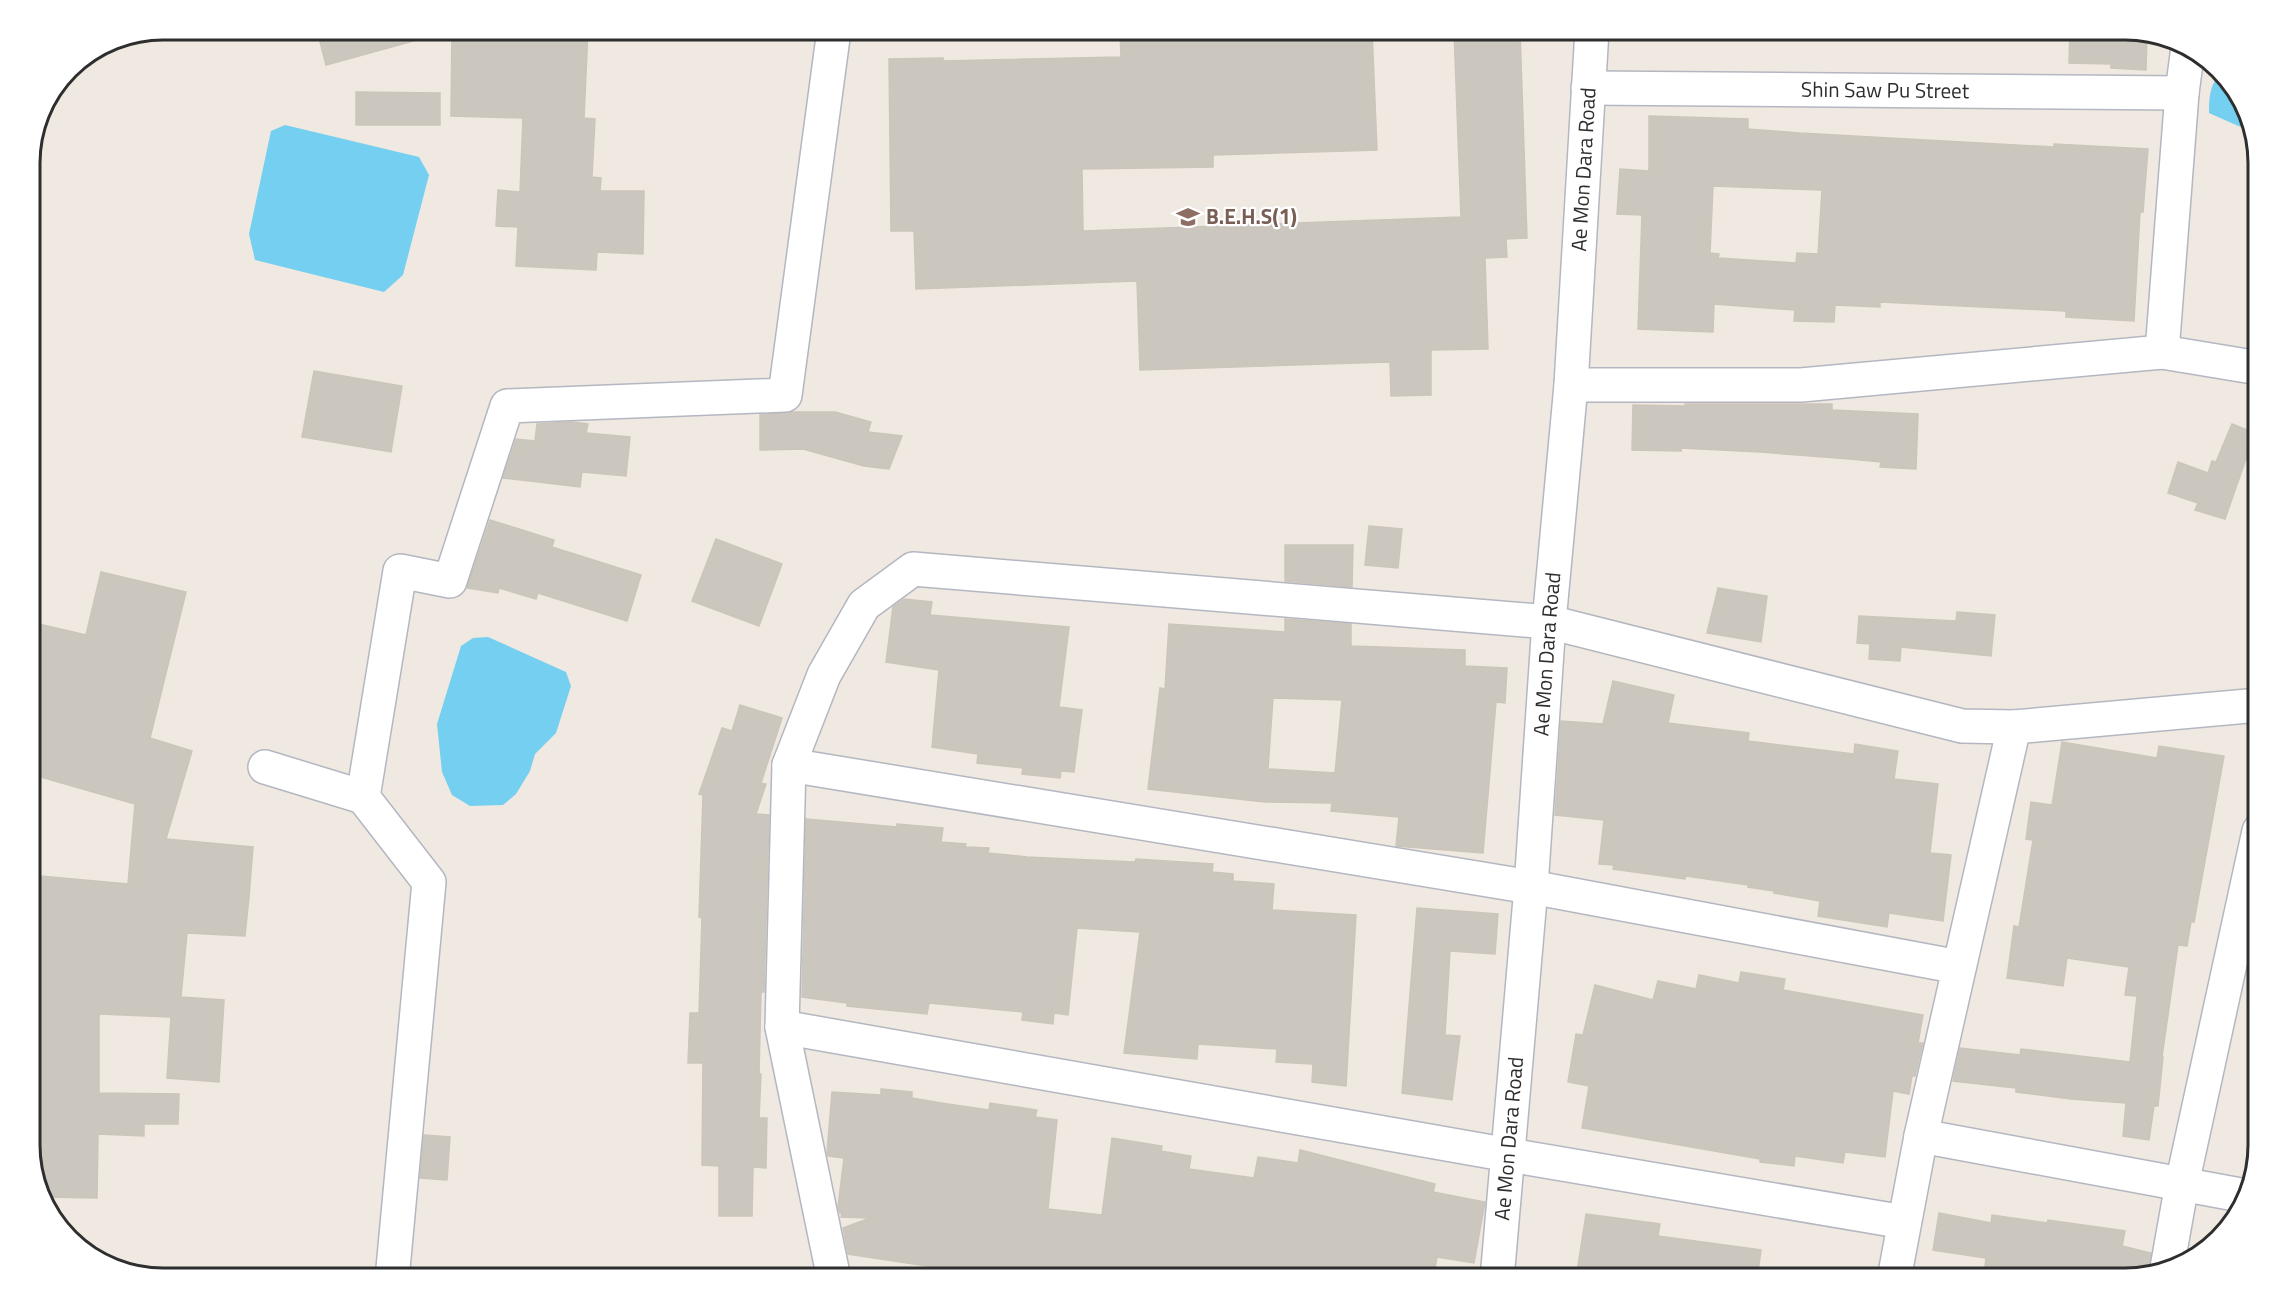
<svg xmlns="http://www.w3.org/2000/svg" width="2289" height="1309" font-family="'Titillium Web',sans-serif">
  <rect width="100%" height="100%" fill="#efe9e1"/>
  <!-- water -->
  <g fill="#75cff0">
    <path d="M2220 75 2241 96 2252 132 2209 113C2209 100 2209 85 2220 75Z"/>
    <path d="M285 125 419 157 429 175 403 275 384 292 255 260 249 234 271 131Z"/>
    <path d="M488 637 566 672 571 686 556 733 535 754 530 771 516 794 503 805 470 806 452 795 442 772 437 724 461 646 473 638Z"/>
  </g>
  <!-- building -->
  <g fill="#cbc7bf" stroke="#cbc5ba" stroke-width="1.5" fill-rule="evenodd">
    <path d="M317 30H415L417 40 326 65Z"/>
    <path d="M452 30H588L584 118 595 119 592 177 601 178 600 191H644L643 254 597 252 596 270 516 266 518 227 496 226 498 190 520 192 523 118 451 116Z"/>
    <path d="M1120 30H1372L1377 150 1213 155V167L1082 169 1083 231 1461 217 1454 30H1520L1527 238 1506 239 1507 257 1485 258 1488 349 1431 350V395L1391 396 1390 362 1140 370 1137 281 916 289 914 231H891L889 59 943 58V61L1121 57Z"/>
    <path d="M2070 30H2126L2147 36 2146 70 2111 68V64L2069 63Z"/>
    <path d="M356 92 440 93V125H356Z"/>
    <path d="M1649 116 1748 119V129L1799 133 2054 147V144L2148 149 2143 212H2140L2134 321 2066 317V311L1880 302V307L1835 305 1834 322 1794 321 1795 310 1714 304 1713 332 1638 329 1642 215 1617 214 1620 169 1649 171ZM1713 186 1822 190 1818 254 1797 253 1796 263 1718 258 1719 254 1710 253Z"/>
    <path d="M314 371 402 386 391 452 302 437Z"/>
    <path d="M1685 404H1832V410L1918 414 1916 469 1880 467 1881 462 1850 459 1760 452 1681 448V451L1632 450 1633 405 1685 406Z"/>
    <path d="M791 412H835L871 422 868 432 902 436 889 469 864 466 803 449 760 450V415Z"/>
    <path d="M572 422 588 424 586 433 630 437 626 476 582 472 580 487 503 478 516 439 535 441 537 424Z"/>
    <path d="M2232 424 2255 433 2225 519 2195 510 2198 503 2168 493 2178 462 2208 473 2212 461 2216 462Z"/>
    <path d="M490 520 554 540 552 547 641 575 627 621 538 593 536 599 499 588 498 593 467 588Z"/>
    <path d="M1369 526 1402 529 1398 568 1365 565Z"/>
    <path d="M716 539 782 564 759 626 692 601Z"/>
    <path d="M1285 545H1353L1352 587 1285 581Z"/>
    <path d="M101 572 186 592 150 738 192 751 166 839 253 847 249 897 245 936 187 933 181 997 224 1000 219 1082 167 1078 171 1017 99 1014V1093L179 1094 178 1124H144V1136L98 1134 97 1198 45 1197 30 1154V875L128 884 135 804 30 774V622L86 635Z"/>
    <path d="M1718 588 1767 596 1761 642 1707 633Z"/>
    <path d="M904 599 932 602 930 615 1069 627 1059 707 1082 710 1074 772 1061 771 1060 778 1022 774 1023 768 977 763 978 754 932 747 939 670 886 662 893 607Z"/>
    <path d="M1957 612 1995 615 1991 656 1901 647 1900 661 1869 659 1870 644 1857 643 1859 616 1956 621Z"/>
    <path d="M1285 619 1351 624V646L1465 650V666L1507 668 1505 703 1496 702 1483 853 1396 846 1399 817 1331 811 1332 803 1265 802 1148 789 1160 688 1165 689 1169 624 1285 632ZM1273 698 1342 700 1335 773 1268 769Z"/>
    <path d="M1613 681 1674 695 1668 723 1749 733 1748 741 1854 754 1855 744 1898 751 1894 779 1938 784 1930 853 1951 855 1943 921 1889 913 1887 927 1818 916 1820 901 1774 893V891L1748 887V885L1686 876 1685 879 1613 869 1614 865 1599 864 1604 820 1555 815 1561 721 1603 724Z"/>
    <path d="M740 705 782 718 761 783 766 784 756 814 769 815 764 992H761L759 1074H761L759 1118H767L766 1168 753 1167 752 1216H719V1166L702 1165 703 1063H688L690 1013H699L702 918 699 917 703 795 699 794 722 728 732 731Z"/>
    <path d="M2062 742 2157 758 2159 746 2224 756 2194 922H2191L2187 946 2178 945 2162 1057H2163L2158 1106H2154L2149 1140 2123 1136 2126 1103 2071 1099 2016 1092V1088L1953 1081 1960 1048 2020 1055 2021 1049 2130 1062 2137 996 2125 995 2129 967 2067 958 2063 986 2007 978 2014 926 2019 927 2033 840 2026 839 2031 802 2052 805Z"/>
    <path d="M806 819 897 827V824L943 828 941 842 966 844 965 847 989 848 988 853 1027 857 1135 862 1136 859 1213 864 1212 872 1233 874V881L1274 884 1272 910 1356 915 1346 1086 1312 1082 1313 1064 1276 1062 1277 1049 1198 1044 1197 1059 1124 1053 1140 932 1077 928 1068 1015 1054 1013 1053 1024 1022 1020 1023 1012 929 1003 927 1014 847 1006V1003L802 997Z"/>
    <path d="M1417 908 1498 914 1495 954 1450 951 1445 1035 1460 1036 1452 1100 1402 1093Z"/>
    <path d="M1741 972 1785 979 1783 990 1923 1015 1918 1043H1923L1915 1076H1912L1909 1094 1893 1091 1885 1157 1845 1152 1843 1163 1795 1156 1794 1166 1760 1162V1159L1582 1128 1589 1086 1568 1082 1576 1034 1583 1035 1595 985 1653 1000 1658 981 1696 989 1699 975 1739 983Z"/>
    <path d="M881 1089 912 1092V1098L941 1103 989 1110 990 1103 1037 1110 1035 1117 1057 1120 1048 1209 1102 1215 1112 1138 1162 1146 1161 1151 1191 1156 1189 1169 1254 1178 1258 1157 1298 1163 1300 1150 1435 1184 1433 1192 1485 1202 1474 1263 1437 1257 1434 1273 1398 1266 1396 1279H993V1276L848 1254 843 1228 870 1218 841 1217 842 1213H840L838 1207 844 1158 828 1156 827 1153 832 1092 881 1095Z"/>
    <path d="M424 1135 450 1137 447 1180 420 1178Z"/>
    <path d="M1939 1213 1991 1223 1992 1215 2047 1223 2048 1220 2125 1231 2122 1246 2151 1253 2149 1273 2126 1279H2069L2021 1272 2020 1279 1984 1275 1986 1258 1933 1250Z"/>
    <path d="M1586 1214 1660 1224 1658 1236 1761 1250 1757 1279H1576Z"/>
  </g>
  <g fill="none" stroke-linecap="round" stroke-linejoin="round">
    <!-- street casing -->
    <g stroke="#b4b7c1" stroke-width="36">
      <g id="street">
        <path d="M2188 47 2182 93 2162 352 2259 368"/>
        <path id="s1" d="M1588 88 2182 93"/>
        <path d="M1571 385H1801L2162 352"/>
        <path d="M789 765 1531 887 1959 967"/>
        <path d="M265 767 363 797 429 882 392 1279"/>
        <path d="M363 797 400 571 450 581 507 406 785 395 834 30"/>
        <path d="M782 1027 1509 1155 1904 1222"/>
        <path d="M1921 1136 2246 1196"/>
        <path d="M2167 1268 2182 1184 2259 831"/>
        <path d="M834 1279 782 1027 789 765 824 675 864 605 913 569 1549 622 1962 726 2014 727 2259 705"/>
        <path id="s2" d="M1497 1279 1531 887 1549 622 1571 385 1592 30"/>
        <path d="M1894 1279 1921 1136 2014 727"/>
      </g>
    </g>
    <!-- street -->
    <use href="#street" stroke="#fff" stroke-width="33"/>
  </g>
  <!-- icons -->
  <defs>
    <g id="school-bare" transform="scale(1.8)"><path d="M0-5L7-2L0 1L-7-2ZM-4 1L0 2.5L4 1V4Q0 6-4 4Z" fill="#8d6e63" stroke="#fff" stroke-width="2.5" paint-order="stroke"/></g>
  </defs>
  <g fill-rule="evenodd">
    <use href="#school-bare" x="1188" y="217"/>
  </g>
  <g text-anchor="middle" stroke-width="4.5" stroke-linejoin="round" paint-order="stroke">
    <!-- street labels -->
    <g font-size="21" fill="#2e2e2e" stroke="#fff">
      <text dy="7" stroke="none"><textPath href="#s1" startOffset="297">Shin Saw Pu Street</textPath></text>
      <text dy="7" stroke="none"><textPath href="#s2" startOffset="1113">Ae Mon Dara Road</textPath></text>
      <text dy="7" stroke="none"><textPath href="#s2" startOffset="627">Ae Mon Dara Road</textPath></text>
      <text dy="7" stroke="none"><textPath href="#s2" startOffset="141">Ae Mon Dara Road</textPath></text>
    </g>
    <!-- education labels -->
    <g font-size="21" font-weight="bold" fill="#785e54" stroke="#fff" text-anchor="start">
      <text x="1206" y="224">B.E.H.S(1)</text>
    </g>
  </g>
  <!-- crop -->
  <path d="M0 0H2289V1309H0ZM163 40H2125A123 123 0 0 1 2248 163V1145A123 123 0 0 1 2125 1268H163A123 123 0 0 1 40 1145V163A123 123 0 0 1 163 40Z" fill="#fff" fill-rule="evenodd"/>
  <path fill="none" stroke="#2e2e2e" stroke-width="3" d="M163 40H2125A123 123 0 0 1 2248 163V1145A123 123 0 0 1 2125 1268H163A123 123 0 0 1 40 1145V163A123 123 0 0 1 163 40Z"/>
</svg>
